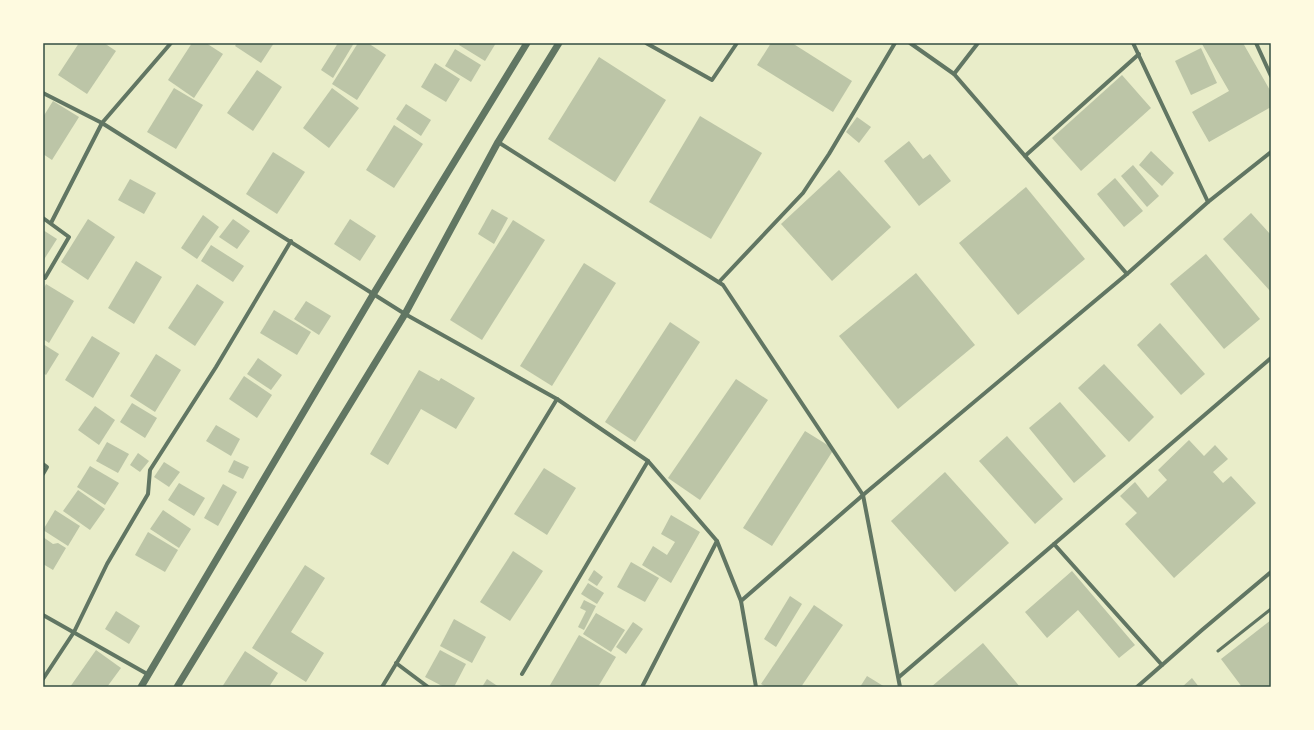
<svg xmlns="http://www.w3.org/2000/svg" width="1314" height="730" font-family="Mulish,sans-serif">
  <rect width="100%" height="100%" fill="#e9edc9"/>
  <!-- building -->
  <g fill="#bcc5a7">
    <path d="M79 43H104L116 51 87 94 58 75Z"/>
    <path d="M192 43H206L223 54 194 98 168 80Z"/>
    <path d="M237 43H274L261 63 235 46Z"/>
    <path d="M338 43H354L333 78 321 70Z"/>
    <path d="M358 43H368L386 55 357 100 332 84Z"/>
    <path d="M460 43H496L485 61 459 45Z"/>
    <path d="M771 43H792L852 81 833 112 757 65Z"/>
    <path d="M1204 43H1243L1271 92V107L1209 142 1192 112 1229 91 1202 44Z"/>
    <path d="M1201 48 1217 83 1191 95 1175 61Z"/>
    <path d="M455 49 481 65 471 82 445 66Z"/>
    <path d="M599 57 666 100 615 182 548 139Z"/>
    <path d="M435 63 460 79 446 102 421 87Z"/>
    <path d="M257 70 282 87 253 131 227 113Z"/>
    <path d="M1122 75 1151 108 1081 171 1052 138Z"/>
    <path d="M174 88 203 105 176 149 147 132Z"/>
    <path d="M332 88 359 108 329 148 303 128Z"/>
    <path d="M53 101 79 117 52 160 43 154V117Z"/>
    <path d="M406 104 431 120 421 136 396 119Z"/>
    <path d="M700 116 762 153 711 239 649 202Z"/>
    <path d="M857 117 871 127 859 143 846 132Z"/>
    <path d="M394 125 423 144 394 188 366 170Z"/>
    <path d="M909 141 923 159 930 154 951 181 919 206 884 161Z"/>
    <path d="M1151 151 1174 173 1162 186 1139 165Z"/>
    <path d="M273 152 305 172 277 214 246 194Z"/>
    <path d="M1133 165 1159 196 1147 207 1121 176Z"/>
    <path d="M839 170 891 227 832 281 781 224Z"/>
    <path d="M1115 178 1143 211 1124 227 1097 194Z"/>
    <path d="M130 179 156 193 144 214 118 200Z"/>
    <path d="M1026 187 1085 259 1018 315 959 243Z"/>
    <path d="M492 209 508 218 494 244 478 234Z"/>
    <path d="M1251 213 1271 235V292L1223 239Z"/>
    <path d="M203 215 219 227 197 259 181 248Z"/>
    <path d="M88 219 115 237 88 280 61 262Z"/>
    <path d="M233 219 250 231 237 249 219 237Z"/>
    <path d="M350 219 376 236 360 261 334 244Z"/>
    <path d="M513 220 545 240 482 340 450 320Z"/>
    <path d="M43 230 57 239 43 261Z"/>
    <path d="M211 245 244 266 233 282 201 261Z"/>
    <path d="M1206 254 1260 319 1224 349 1170 284Z"/>
    <path d="M136 261 162 277 134 324 108 308Z"/>
    <path d="M584 263 616 283 552 386 520 366Z"/>
    <path d="M916 273 975 345 898 409 839 336Z"/>
    <path d="M46 284 74 301 49 343 43 339V290Z"/>
    <path d="M197 284 224 302 195 346 168 328Z"/>
    <path d="M306 301 331 316 319 335 294 319Z"/>
    <path d="M274 310 311 332 297 355 260 333Z"/>
    <path d="M670 322 700 342 635 442 605 422Z"/>
    <path d="M1160 323 1205 374 1181 395 1137 345Z"/>
    <path d="M92 336 120 353 93 398 65 380Z"/>
    <path d="M43 344 59 354 46 375 43 373Z"/>
    <path d="M156 354 181 370 155 412 130 396Z"/>
    <path d="M258 358 282 375 271 390 247 374Z"/>
    <path d="M1104 364 1154 417 1129 442 1078 388Z"/>
    <path d="M419 370 439 381 441 378 475 398 456 429 421 409 388 465 370 454Z"/>
    <path d="M244 376 272 395 257 418 229 399Z"/>
    <path d="M736 379 768 400 700 500 668 478Z"/>
    <path d="M1060 402 1106 456 1074 483 1029 428Z"/>
    <path d="M132 403 157 418 145 438 120 422Z"/>
    <path d="M95 406 115 420 99 445 78 430Z"/>
    <path d="M216 425 240 439 231 456 206 441Z"/>
    <path d="M805 431 834 449 772 546 743 528Z"/>
    <path d="M1007 436 1063 499 1035 524 979 461Z"/>
    <path d="M1189 440 1204 456 1215 445 1228 459 1213 472 1223 483 1231 476 1256 503 1174 578 1125 524 1137 513 1120 496 1135 482 1148 498 1167 480 1158 470Z"/>
    <path d="M107 442 129 454 118 473 96 461Z"/>
    <path d="M138 453 149 461 140 472 130 465Z"/>
    <path d="M234 460 249 467 243 479 228 472Z"/>
    <path d="M164 462 180 472 169 487 154 477Z"/>
    <path d="M90 466 119 483 105 505 77 487Z"/>
    <path d="M544 468 576 488 547 535 514 514Z"/>
    <path d="M945 472 1009 543 955 592 891 521Z"/>
    <path d="M179 483 205 498 194 516 168 500Z"/>
    <path d="M223 484 237 492 218 526 204 518Z"/>
    <path d="M78 490 105 509 90 530 63 511Z"/>
    <path d="M55 510 80 526 68 546 43 530Z"/>
    <path d="M163 510 191 529 179 548 150 529Z"/>
    <path d="M671 515 700 532 671 583 642 565 653 546 667 555 675 542 661 534Z"/>
    <path d="M148 532 178 550 165 572 135 555Z"/>
    <path d="M43 537 53 544 58 543 66 548 53 570 43 564Z"/>
    <path d="M513 551 543 571 510 621 480 602Z"/>
    <path d="M631 562 659 578 645 602 617 587Z"/>
    <path d="M305 565 325 578 291 632 324 653 306 682 252 648Z"/>
    <path d="M594 570 603 577 597 586 588 580Z"/>
    <path d="M1072 571 1135 645 1119 658 1078 610 1047 638 1025 612Z"/>
    <path d="M588 583 604 593 597 604 581 594Z"/>
    <path d="M790 596 802 604 776 647 764 639Z"/>
    <path d="M584 600 596 606 584 630 578 627 586 611 580 608Z"/>
    <path d="M814 605 843 625 801 687H766L761 684Z"/>
    <path d="M116 611 140 626 129 644 105 629Z"/>
    <path d="M596 613 625 630 611 652 583 634Z"/>
    <path d="M454 619 486 637 472 663 440 646Z"/>
    <path d="M1271 620V687H1242L1221 659Z"/>
    <path d="M633 622 643 629 626 654 616 647Z"/>
    <path d="M579 635 616 657 598 687H549Z"/>
    <path d="M983 643 1020 687H931Z"/>
    <path d="M96 650 121 668 107 687H70Z"/>
    <path d="M440 650 466 664 454 687H444L425 677Z"/>
    <path d="M245 651 278 673 269 687H222Z"/>
    <path d="M867 676 885 687H860Z"/>
    <path d="M1192 678 1199 687H1182Z"/>
    <path d="M487 679 499 687H482Z"/>
  </g>
  <g fill="none" stroke-linecap="round" stroke-linejoin="round">
    <!-- service -->
    <path stroke="#617663" stroke-width="3" d="M1218 651 1271 609"/>
    <!-- minor -->
    <g stroke="#617663" stroke-width="4">
      <path d="M646 43 712 80 737 43"/>
      <path d="M910 43 954 74 1127 274"/>
      <path d="M1133 43 1208 202"/>
      <path d="M1256 43 1271 76"/>
      <path d="M954 74 978 43"/>
      <path d="M43 93 102 123 405 314 557 399 648 461 717 541 741 601 756 687"/>
      <path d="M498 142 723 285 863 495 900 687"/>
      <path d="M1025 156 1139 54"/>
      <path d="M43 218 69 237 45 278 43 276"/>
      <path d="M51 223 102 123 171 43"/>
      <path d="M719 282 803 193 829 154 895 43"/>
      <path d="M43 464 47 467 43 474"/>
      <path d="M1054 544 1162 665"/>
      <path d="M741 601 863 495 1127 274 1208 202 1271 152"/>
      <path d="M43 615 149 675"/>
      <path d="M396 663 428 687"/>
      <path d="M522 674 648 461"/>
      <path d="M899 677 1271 358"/>
      <path d="M43 679 74 632 107 564 148 494 150 470 216 367 291 241"/>
      <path d="M382 687 557 399"/>
      <path d="M642 687 717 541"/>
      <path d="M1137 687 1202 630 1271 572"/>
    </g>
    <!-- tertiary -->
    <g stroke="#617663" stroke-width="7">
      <path d="M141 687 374 293 527 43"/>
      <path d="M177 687 405 314 498 142 559 43"/>
    </g>
  </g>
  <!-- border -->
  <rect width="1314" height="730" fill="none" stroke="#fefae0" stroke-width="88"/>
  <rect x="44" y="44" width="1226" height="642" fill="none" stroke="#344e41" stroke-width="1.5"/>
</svg>
